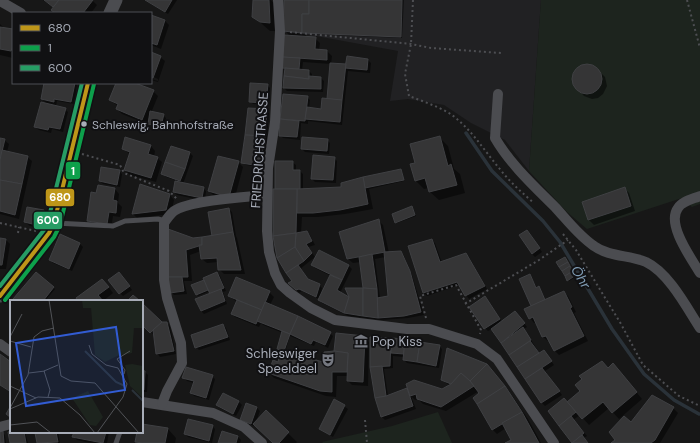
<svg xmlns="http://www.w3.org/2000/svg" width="700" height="443" font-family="'DM Sans',sans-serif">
  <rect width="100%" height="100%" fill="#171717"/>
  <!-- built -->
  <path fill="#212123" d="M281 0H541L529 171 505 140 471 123 444 105 408 99 390 101 398 51 316 36 282 33Z"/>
  <!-- green -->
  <g fill="#1d241e">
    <path d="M541 0H700V204L692 207 682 198 587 229 567 212 529 171Z"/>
    <path d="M438 412 452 443H323L322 442 392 426Z"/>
  </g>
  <!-- shadow -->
  <g fill="#0007" fill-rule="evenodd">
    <path d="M43 0H92L97 5 91 13H55L54 8Z"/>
    <path d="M146 0H177L168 14Z"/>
    <path d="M254 0H271L277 7 278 31H270L253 16Z"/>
    <path d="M285 0H404L402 38 306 34V37L315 38 320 43 319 50 327 51 332 56 331 64 347 65 368 60 371 63 370 73 348 71 342 125 308 121V124L301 123 300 140 283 138 280 135 284 95 307 97 310 100 309 109 322 110 327 100 331 64 303 62 302 70 309 71 312 74V77L321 78 324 81 323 92 287 91 284 88 286 71 282 67 290 36 284 30Z"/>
    <path d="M151 16 165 21 169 25 161 49 151 45Z"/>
    <path d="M0 24 4 28 13 30V58L0 55Z"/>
    <path d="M151 53 160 57 165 61 158 82 151 80V79L158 81V79L151 76Z"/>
    <path d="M587 65 595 67 605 77 607 86 603 94 598 98 592 99 584 96 573 84V79L575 71 580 67Z"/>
    <path d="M45 83H75L77 85 74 104 57 101 56 106 65 109 68 112 63 132 52 129 51 133 39 130 35 127 47 104 42 99Z"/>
    <path d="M117 83H133L153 91 158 96 151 113 163 115 166 118 164 129 152 126 149 123 150 119 147 124 122 114 117 109 118 106 110 100Z"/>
    <path d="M267 85 270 88 269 105 253 104 250 101Z"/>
    <path d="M266 110 269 113 267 140 263 168 246 165 242 162Z"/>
    <path d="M439 137 448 146 454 169 460 174 465 193 439 200 430 192 429 188 424 189 416 181Z"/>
    <path d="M126 138 151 146 155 151 154 157 157 158 162 162 156 182 130 175 125 170 130 154 123 149Z"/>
    <path d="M0 139 4 140 9 144 7 152 27 157 32 161 19 219 0 214Z"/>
    <path d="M327 140 330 143 329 154 305 152 302 149Z"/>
    <path d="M172 147 190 153 193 156 183 184 203 188 206 191 205 201 177 195 174 192 181 182 166 177 163 174Z"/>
    <path d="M334 158 337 161 336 183 315 182 312 179Z"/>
    <path d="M238 162 243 167 234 201 214 196 209 191Z"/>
    <path d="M292 162 296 165V171H300L303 174V189L342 188 401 170 402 172 404 181 369 189 373 209 345 214 318 217H302L301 233 307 232 310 235 315 245 308 247 315 257 300 269 309 280 319 285 322 288 321 294H322L331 276 315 268 312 265 319 251 349 266 352 269 340 293 350 300 364 289 361 262 353 263 348 259 378 220 383 225 389 253 401 252 404 256 412 275 424 315 408 318 381 320 348 316 322 303 319 300V299L302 291 299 293 290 283 293 281 276 190ZM385 257 389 297 380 298 375 259Z"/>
    <path d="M119 171 122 174 120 187 103 184 100 181Z"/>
    <path d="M141 185 170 195 174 200 171 214 137 218 133 214Z"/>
    <path d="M115 189 119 194 118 203 122 207 120 217 113 216 111 229 92 226 88 221Z"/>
    <path d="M625 189 629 193 635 211 594 225 589 220 583 202Z"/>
    <path d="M411 207 416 216 397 223 396 222Z"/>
    <path d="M28 208 44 211 49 216 46 230 30 226 25 222Z"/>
    <path d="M229 209 232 212 236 236 237 238 245 274H224L219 269 218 262 207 263 202 259 201 251 190 255 192 281H184L187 294 174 295 171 292 168 277 193 240 213 236Z"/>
    <path d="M530 234 542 252 535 257 532 254Z"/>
    <path d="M61 235 80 244 83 247 72 271 53 263 50 260Z"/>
    <path d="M0 239H5L10 244 6 269H0Z"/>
    <path d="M432 240 435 243 442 263 466 254 469 257 487 289 469 299 459 285 427 296 424 293Z"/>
    <path d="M566 259 576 277 569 281 568 280Z"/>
    <path d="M36 273 55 289 45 301H17Z"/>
    <path d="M217 273 220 276 226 291 223 292 227 304 204 314 201 311 211 295 210 291 198 296 193 285Z"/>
    <path d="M122 276 132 290 123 296 120 293Z"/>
    <path d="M531 277 537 289 545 301 563 292 568 296 576 312 574 313 588 341 559 355 554 350 550 341H548L543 337 536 322 534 323 530 318 533 306Z"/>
    <path d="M107 285 113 293 103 301H79Z"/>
    <path d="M269 292 274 297 270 305 330 333 333 336 328 348 316 342 314 346 290 336 285 352 324 364 335 352 364 337 369 342 368 386 352 385 348 381V376H337L336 397 326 396 274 378 269 373 278 363 282 351 278 349 283 333 263 325 261 323 259 327 235 317 232 314 237 302 229 296Z"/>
    <path d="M485 297 502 322 518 315 527 327 524 329 540 354 544 351 554 365 545 371 562 395 545 406 542 403 492 329 488 331 485 328Z"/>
    <path d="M142 305 161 323H167L170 326 176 354 160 357 157 353 155 336 142 324Z"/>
    <path d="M223 325 226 328 230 340 199 350 196 347Z"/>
    <path d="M371 338 391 339 439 346 442 349 439 368 407 363 404 360V357L393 356V368L384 369 388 396 407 390 410 392 442 390 450 386 442 380 508 390 528 419 541 443H507L513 440 506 428 497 434 492 429 479 391 446 411 423 404 418 399 415 400 411 396 416 409 385 420 382 417ZM421 393 412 396V394Z"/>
    <path d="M602 362 608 368 619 371 642 399 619 419 609 408 589 425 580 415 573 420 587 436 584 438 588 443H573L549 411 568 403 582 391Z"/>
    <path d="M142 371 145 372 148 375 147 392H142Z"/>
    <path d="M212 376 215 379 209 400 194 396 191 393 194 383 187 381 184 378Z"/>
    <path d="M223 394 239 402 242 405 236 416 220 408 217 405Z"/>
    <path d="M335 400 348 409 333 437 320 429Z"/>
    <path d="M246 404 257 408 260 411 256 422 266 412 297 442 296 443H274L255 425V426L244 423 241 420Z"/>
    <path d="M673 408 678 413 660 443H612Z"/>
    <path d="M142 425 168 429 176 438 175 443H138L136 441 138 432H142Z"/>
    <path d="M212 426 215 429 212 443 188 437 185 434Z"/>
    <path d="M2 432 5 435 6 443H0V433Z"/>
    <path d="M13 432H25L28 443H11Z"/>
    <path d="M44 432H58L60 443H38L36 434Z"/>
    <path d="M75 432H109L107 443H90L77 440 74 437Z"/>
    <path d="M223 432 238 437 241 440 240 443H219Z"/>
  </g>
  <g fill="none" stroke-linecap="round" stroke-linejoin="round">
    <!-- stream -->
    <path stroke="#2a3239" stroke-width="3.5" d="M466 133 492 171 543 221 560 242 612 329 644 374 674 400 699 414"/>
  </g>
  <!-- building -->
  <g fill="#353536" stroke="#3f4043">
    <path d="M44 0H59L53 7Z"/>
    <path d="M59 0H93L83 13H55L51 10Z"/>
    <path d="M145 0H172L165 12Z"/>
    <path d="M253 0H269L270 23 260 22 252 17Z"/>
    <path d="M284 0H309V14H302V33L283 31Z"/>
    <path d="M309 0H402L401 37 302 33V14H309Z"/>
    <path d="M151 15 165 20 157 45 151 43Z"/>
    <path d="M0 27 13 29V46L11 51 0 49Z"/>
    <path d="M284 35 316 37 315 49 327 50V60L282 57Z"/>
    <path d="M151 52 161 56 153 78 151 77Z"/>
    <path d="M347 56 368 59 367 70 345 68Z"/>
    <path d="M282 57 300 58 299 69 281 68Z"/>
    <path d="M330 63 346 64 342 100 327 99Z"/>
    <circle cx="587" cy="79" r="15"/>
    <path d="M285 68 309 70V79L284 76Z"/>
    <path d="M284 76 309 79V76L321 77V89L283 88Z"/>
    <path d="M44 83H75L71 102 54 99V102L41 99Z"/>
    <path d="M116 83H135L154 90 142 120 116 109 118 104 109 100Z"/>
    <path d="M250 83 268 84 266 103 249 102Z"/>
    <path d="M283 94 308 96 305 121 280 119Z"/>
    <path d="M322 98 342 100 340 122 305 119 307 107 321 109Z"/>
    <path d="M41 102 66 108 60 129 49 127 48 130 34 127Z"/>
    <path d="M248 108 267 109 265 136 245 135Z"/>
    <path d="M150 111 164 114 161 126 148 124Z"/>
    <path d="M280 119 299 121 297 137 279 136Z"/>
    <path d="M245 135 265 136 260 166 241 163Z"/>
    <path d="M440 136 448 166 451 164 457 185 429 192 425 178 415 181 410 164 415 163 410 144Z"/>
    <path d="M125 137 151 145 148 154 158 157 151 178 124 170 130 152 122 149Z"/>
    <path d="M302 137 328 139 327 151 301 149Z"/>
    <path d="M0 138 5 139 0 160Z"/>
    <path d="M171 146 190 152 185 169 165 162Z"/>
    <path d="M2 150 28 156 22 184 0 180V160Z"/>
    <path d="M313 155 335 157 333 180 311 179Z"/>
    <path d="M218 156 239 161 229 197 208 191Z"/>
    <path d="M275 161H293V170H300V189H275Z"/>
    <path d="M165 162 185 169 180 181 161 174Z"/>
    <path d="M101 167 120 170 117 185 99 181Z"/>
    <path d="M401 169 404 180 365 188 363 177Z"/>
    <path d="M363 177 368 204 340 210 313 213H297V189L341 187V183Z"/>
    <path d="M0 180 22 184 15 215 0 211Z"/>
    <path d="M175 181 204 187 202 198 173 192Z"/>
    <path d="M140 184 170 194 166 210 132 214Z"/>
    <path d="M98 185 115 188 113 200 117 201 116 213 109 212 107 224 87 221 91 192 96 193Z"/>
    <path d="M625 187 631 206 588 220 582 202Z"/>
    <path d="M273 189H297L296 233 273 236Z"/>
    <path d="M412 206 415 215 395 223 392 214Z"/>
    <path d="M27 207 44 210 41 226 24 222Z"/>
    <path d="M229 208 233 232 212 236 208 212Z"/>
    <path d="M379 219 385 252 347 259 339 232Z"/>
    <path d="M168 229 193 238 202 237V245L186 250 188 277H167Z"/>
    <path d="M527 230 540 248 532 254 519 235Z"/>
    <path d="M307 231 312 241 306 244 312 253 304 261 295 247 296 233Z"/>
    <path d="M233 232 241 270H218L217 258 201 259 199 245H202V237Z"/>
    <path d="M296 233 295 247 277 258 273 236Z"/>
    <path d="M60 234 80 243 69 269 49 260Z"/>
    <path d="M0 238 6 239 2 265H0Z"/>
    <path d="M432 239 440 262 466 253 485 286 465 296 457 282 423 293 408 246Z"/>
    <path d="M295 247 304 261 286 273 277 258Z"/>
    <path d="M319 250 349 265 342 280 311 265Z"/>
    <path d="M401 251 410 271 421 312 404 316 378 318 377 298 388 296 384 252Z"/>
    <path d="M372 254 377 289 363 288 359 257Z"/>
    <path d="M565 257 568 262 559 267 556 262Z"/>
    <path d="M568 262 570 266 562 271 559 267Z"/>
    <path d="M298 265 308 279 320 284 316 297 299 289 296 290 288 283 292 281 286 273Z"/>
    <path d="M570 266 573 271 565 276 562 271Z"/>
    <path d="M573 271 576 275 567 281 565 276Z"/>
    <path d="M36 272 54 287 43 301H16L13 299Z"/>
    <path d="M119 272 130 286 119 294 108 280Z"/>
    <path d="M217 272 224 288 210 294 203 278Z"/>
    <path d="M530 274 536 288 539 286 545 300 531 306 519 279Z"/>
    <path d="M330 275 342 280 337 290 349 297 344 313 318 300Z"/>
    <path d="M167 277H182L184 291 170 293Z"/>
    <path d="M236 277 270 291 262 310 228 296Z"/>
    <path d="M102 279 109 287 98 295 103 301H78L76 298Z"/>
    <path d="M204 280 208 290 196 295 191 285Z"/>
    <path d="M345 288H363V316L344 313 349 297Z"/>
    <path d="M363 288 377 289 378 318 363 316Z"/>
    <path d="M221 289 225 301 201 311 195 299Z"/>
    <path d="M564 291 572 307 570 308 584 336 554 351 546 336 542 337 533 317 529 319 524 309Z"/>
    <path d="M133 295 140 301H127Z"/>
    <path d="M485 296 500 319 484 329 469 307Z"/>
    <path d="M237 300 262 310 256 324 231 314Z"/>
    <path d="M265 302 298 316 290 334 257 321Z"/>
    <path d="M142 303 162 322 150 333 142 325Z"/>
    <path d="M515 311 525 323 501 343 491 329Z"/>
    <path d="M298 316 331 332 325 345 313 340 311 344 290 334Z"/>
    <path d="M162 322H167L174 351 156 354 153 330Z"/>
    <path d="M223 324 228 337 195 348 191 335Z"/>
    <path d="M523 327 531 340 509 355 501 343Z"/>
    <path d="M282 331 290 334 284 351 277 349Z"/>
    <path d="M336 333 365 336 363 382 347 381 348 353 334 351Z"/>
    <path d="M370 337 391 338 390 366 370 367Z"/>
    <path d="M391 338 405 339 404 354 391 353Z"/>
    <path d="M405 339 420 342 417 362 403 360Z"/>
    <path d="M530 341 539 353 517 367 509 355Z"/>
    <path d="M420 342 440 345 436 366 417 362Z"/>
    <path d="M447 348 487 364 470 381 461 373 451 384 441 380Z"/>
    <path d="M281 350 323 362 324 352 334 351 348 353 347 372H332V392L320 391 268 373 273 360 278 362Z"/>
    <path d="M544 350 552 361 525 379 517 367Z"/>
    <path d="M0 354 11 362V392L0 385Z"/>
    <path d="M602 361 608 368 613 363 637 392 612 413 603 402 582 419 567 402 580 391 575 385 582 379 579 376Z"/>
    <path d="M487 364 505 386 477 404 473 398 479 393 470 381Z"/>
    <path d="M382 366 386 396 375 398 370 367Z"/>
    <path d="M186 367 213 375 206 398 190 393 194 381 182 378Z"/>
    <path d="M542 368 560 391 541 403 525 379Z"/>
    <path d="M142 370 145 371 144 390H142Z"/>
    <path d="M461 373 470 381 474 386 441 407 417 399 416 394 410 396 406 384 414 380 442 389 451 384Z"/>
    <path d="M505 386 522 412 492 430 477 404Z"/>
    <path d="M407 388 413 406 381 417 375 398 386 396Z"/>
    <path d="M223 393 239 401 233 414 216 405Z"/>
    <path d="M652 395 674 407 655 440 651 443H611L615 440 609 432 624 416 631 422Z"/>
    <path d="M564 398 576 412 559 426 548 411Z"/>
    <path d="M334 399 345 405 330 435 319 429Z"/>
    <path d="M246 403 257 407 251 424 240 420Z"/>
    <path d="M10 407H11L10 417 6 414Z"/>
    <path d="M266 410 289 432 279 443H273L253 424Z"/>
    <path d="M522 412 539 443H505L511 440 502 423Z"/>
    <path d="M571 416 584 433 572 443 559 426Z"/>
    <path d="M188 419 213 425 209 441 184 434Z"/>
    <path d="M142 424 168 428 165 443H143L135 442 137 432H142Z"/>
    <path d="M3 431 4 443H0V432Z"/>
    <path d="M11 431 24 432 26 443H10L8 432Z"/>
    <path d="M222 431 238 436 236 443H218Z"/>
    <path d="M39 432H56L58 442 37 443 35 433Z"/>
    <path d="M74 432H106L103 443 72 437Z"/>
    <path d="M582 435 588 443H572Z"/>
  </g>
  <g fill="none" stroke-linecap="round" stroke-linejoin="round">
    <!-- path -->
    <g stroke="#4d4e52" stroke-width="2" stroke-dasharray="2 3" stroke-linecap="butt">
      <path d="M413 0 411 44 405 74 409 96C422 101 437 106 449 113 470 127 483 149 499 168 509 181 521 192 534 203"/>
      <path d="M687 0 700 48"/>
      <path d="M290 32 411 44 431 48 501 53"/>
      <path d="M82 154 120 165 124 173 169 191 177 199"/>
      <path d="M0 223 36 231"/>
      <path d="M18 233 19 227"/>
      <path d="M563 234 576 250 621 324 643 365 679 396 700 406"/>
      <path d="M465 304 539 260 568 240"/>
      <path d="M426 318 420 296 456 285 481 330 480 334"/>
      <path d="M365 420 367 443"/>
    </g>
    <!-- service -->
    <g stroke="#4b4c50" stroke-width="5">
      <path d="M55 223 113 226 125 221 158 219 165 221"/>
      <path d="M116 443 120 432"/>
    </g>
    <!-- minor -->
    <g stroke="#4b4c50" stroke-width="10">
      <path d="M278 0 280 31 275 122 268 168 267 231 269 252 275 273 281 285 290 293 311 308 335 320 407 329H429L477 344 497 359 554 443"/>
      <path d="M0 1 21 13"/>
      <path d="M498 94 495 138C510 164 534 186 555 207 567 220 579 236 594 246 609 257 630 255 646 262 669 273 687 308 700 328"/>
      <path d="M700 196C693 199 682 201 678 208 666 224 691 258 700 273"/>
      <path d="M0 344 11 352"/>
      <path d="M142 402 213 413 244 427 262 443"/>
      <path d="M162 404 167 391 182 363 181 343 167 298 164 280V223C167 219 170 214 174 211 189 200 247 197 267 195"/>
      <path d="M0 427 11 424"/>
    </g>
    <!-- tertiary -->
    <g stroke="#4b4c50" stroke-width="13">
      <path d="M110 13 116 0"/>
      <path d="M0 296 49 233 54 223 88 83"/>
    </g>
    <!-- bus-1 casing -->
    <g stroke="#111113" stroke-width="7">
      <path id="bus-1" d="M0 296 49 233 54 223 88 83"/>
    </g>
    <!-- bus-2 casing -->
    <g stroke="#111113" stroke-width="7">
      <path id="bus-2" d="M5 300 54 237 60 225 94 84"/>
    </g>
    <!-- bus-3 casing -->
    <g stroke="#111113" stroke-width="7">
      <path id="bus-3" d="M0 286 44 230 48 221 82 83"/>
    </g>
    <!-- bus-1 -->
    <use href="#bus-1" stroke="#be9619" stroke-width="4"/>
    <!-- bus-2 -->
    <use href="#bus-2" stroke="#0da04b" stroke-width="4"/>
    <!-- bus-3 -->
    <use href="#bus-3" stroke="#269c64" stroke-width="4"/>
  </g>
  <!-- icons -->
  <defs>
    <g id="museum-bare" transform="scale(1.08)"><path d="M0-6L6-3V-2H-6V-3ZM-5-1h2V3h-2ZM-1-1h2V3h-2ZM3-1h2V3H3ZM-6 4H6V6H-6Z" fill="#757880" stroke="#111113" stroke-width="2.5" paint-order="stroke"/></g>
    <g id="theatre-bare" transform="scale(1.08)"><path d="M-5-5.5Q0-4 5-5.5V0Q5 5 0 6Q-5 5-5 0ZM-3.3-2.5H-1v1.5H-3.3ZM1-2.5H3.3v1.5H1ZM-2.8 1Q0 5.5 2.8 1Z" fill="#757880" stroke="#111113" stroke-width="2.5" paint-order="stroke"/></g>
  </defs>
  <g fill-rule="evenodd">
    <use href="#museum-bare" x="361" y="341"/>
    <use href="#theatre-bare" x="328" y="360"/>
  </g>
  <!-- markers -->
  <circle fill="#a8adb8" stroke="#111113" stroke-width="1.5" cx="84" cy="124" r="3.5"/>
  <g text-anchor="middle" stroke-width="4" stroke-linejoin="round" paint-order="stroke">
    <!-- bus labels -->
    <g font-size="12" fill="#a8adb8" stroke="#111113" text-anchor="start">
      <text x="92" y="129">Schleswig, Bahnhofstraße</text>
    </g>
    <!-- street labels -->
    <g font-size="13" fill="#a8adb8" stroke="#111113">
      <text transform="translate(259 150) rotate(-86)" y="5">FRIEDRICHSTRASSE</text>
    </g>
    <!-- poi labels -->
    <g font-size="13" fill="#a8adb8" stroke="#111113" text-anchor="start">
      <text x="372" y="346">Pop Kiss</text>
      <text x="317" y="358" text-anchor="end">Schleswiger<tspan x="317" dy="15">Speeldeel</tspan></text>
    </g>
    <!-- water labels -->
    <g font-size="14" font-style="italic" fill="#7f9bb3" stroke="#111113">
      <text transform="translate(581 277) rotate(59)" y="5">Öhr</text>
    </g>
  </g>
  <!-- overview -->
  <g transform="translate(10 300)">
    <rect width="133" height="133" fill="#171717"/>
    <path d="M72 0H133V28H124L122 53 107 56 95 62 85 55 81 8H73ZM122 64 133 66V98L120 86 115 65ZM78 91 93 117 86 126 80 125 62 98Z" fill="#1d241e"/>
    <path fill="none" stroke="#2a3239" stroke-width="2" d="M75 51 106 82 115 86M122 90 133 101"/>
    <path fill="none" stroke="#515357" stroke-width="1" d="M39 0 51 76 61 81 85 83 129 133M0 37 12 14M0 41 21 47M79 45 82 54 96 65 108 68 117 84 113 97 87 133M19 73 35 71M114 74 115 70 107 59 120 51M0 86 26 98M38 97 40 90 34 71 48 65M0 108 18 75 24 37 32 31 44 28M0 109 28 97 50 98 70 115 85 133M0 125 27 122 41 133"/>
    <path fill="#325cd3" fill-opacity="0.15" stroke="#325cd3" stroke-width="2" d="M106 27 115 90 16 106 6 43Z"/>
    <rect width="133" height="133" fill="none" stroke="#a8adb8" stroke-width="2"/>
  </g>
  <g stroke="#111113" stroke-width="1.5">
    <rect x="65" y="161" width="16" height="19" rx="4" fill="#0da04b"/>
    <rect x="45" y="188" width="30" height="19" rx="4" fill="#be9619"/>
    <rect x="33" y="211" width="30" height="19" rx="4" fill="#269c64"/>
  </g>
  <g font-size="11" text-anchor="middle" font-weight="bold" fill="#fff">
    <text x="73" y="175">1</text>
    <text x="60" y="201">680</text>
    <text x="48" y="224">600</text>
  </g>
  <!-- legend -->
  <rect x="12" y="12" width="140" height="72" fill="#111113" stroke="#4d4f55"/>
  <rect x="20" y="25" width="20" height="6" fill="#be9619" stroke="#4d4f55"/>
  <text x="48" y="32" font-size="12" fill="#a8adb8">680</text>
  <rect x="20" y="45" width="20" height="6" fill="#0da04b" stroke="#4d4f55"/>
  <text x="48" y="52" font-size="12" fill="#a8adb8">1</text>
  <rect x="20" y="65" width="20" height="6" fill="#269c64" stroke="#4d4f55"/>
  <text x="48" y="72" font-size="12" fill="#a8adb8">600</text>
</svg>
